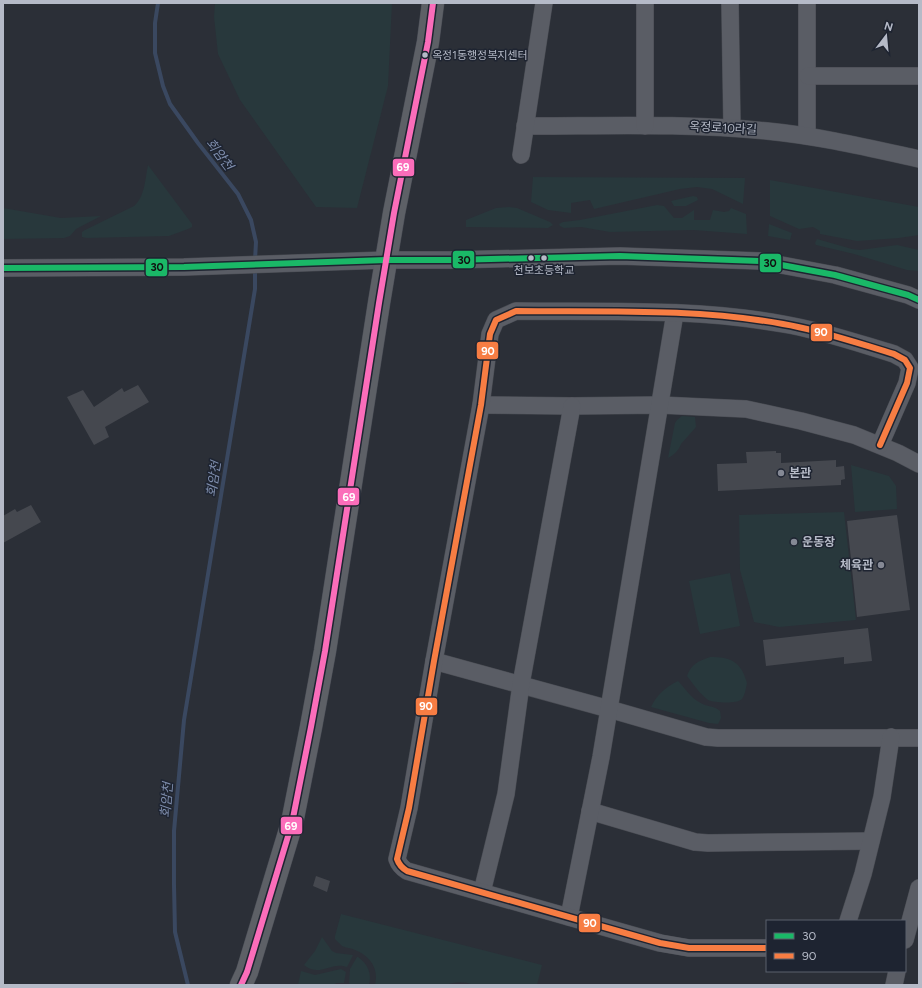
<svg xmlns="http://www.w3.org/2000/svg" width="922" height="988" font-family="Figtree,'Noto Sans KR',sans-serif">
  <rect width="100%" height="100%" fill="#2b2f37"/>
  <!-- green -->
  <g fill="#28383c">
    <path d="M215 3H392L388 86 357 208 316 207 240 100 218 54 214 17Z"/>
    <path d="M148 165 192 224V227L188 229 169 236 87 238 82 237V232L85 230 134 206C145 197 145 179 148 165Z"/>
    <path d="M533 177 745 178 743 204 712 189 697 187 680 189 594 209 590 200 571 203V213L548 210 531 202Z"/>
    <path d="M770 180 919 207V235L899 238 857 241 820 234V231L813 227 799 229 770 216Z"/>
    <path d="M693 196 697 197 698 200 686 206H674L671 201Z"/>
    <path d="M657 205 664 206 674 218H682L694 210V220H710L713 210 724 212 729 211 731 208 746 214 747 234 693 230 610 232 581 227 564 228 560 226 559 224 563 222 580 220Z"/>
    <path d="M509 207 517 208 550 222 553 225 548 228 466 227V220L496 208Z"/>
    <path d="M3 208 61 218 101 216 76 229 70 236 64 238 3 239Z"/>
    <path d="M769 224 792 233 790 240 768 236Z"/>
    <path d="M817 239 852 249 860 250 897 245 919 250V271L907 270 854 254 816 245 815 243Z"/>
    <path d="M682 416 695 417 696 427 681 444C679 450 674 455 668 458L675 423 677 420Z"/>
    <path d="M851 465 889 476 896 486 897 509 855 512Z"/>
    <path d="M844 512 856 620 779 627 754 622 740 570 739 515Z"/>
    <path d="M730 573 740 626 700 634 689 581Z"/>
    <path d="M710 657C732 657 741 662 747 683 746 688 745 695 742 699 738 704 714 703 708 700 700 694 693 684 687 676 691 664 699 661 710 657Z"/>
    <path d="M678 681C685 688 691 698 699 702 706 707 713 705 720 711L721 718 718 724 709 723 651 707C657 694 666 687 678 681Z"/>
    <path d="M341 914 542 965 537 985H473C464 981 455 982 446 985H375C379 968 370 956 355 950 351 948 346 948 342 946 340 944 337 941 335 939V936Z"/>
    <path d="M322 937 332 951 336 953 353 955 347 967C330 961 320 978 304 965L315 951Z"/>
    <path d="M357 957H358C368 964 372 974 369 985H351L349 983 350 969Z"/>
    <path d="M341 969 346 972 344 983H337L332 985H298L301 971 315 975Z"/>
  </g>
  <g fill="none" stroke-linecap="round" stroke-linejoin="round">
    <!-- stream -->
    <g stroke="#3a4860" stroke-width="4">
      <path d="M158 3 155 23V53L163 86 170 104 198 143 238 194 251 220 256 242 255 260"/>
      <path d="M188 985 175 932 174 885V831L184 720 255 289V269"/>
    </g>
  </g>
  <!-- building -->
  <g fill="#45484f">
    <path d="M138 385 149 402 105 427 109 437 94 445 67 397 83 390 94 407 122 388 124 392Z"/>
    <path d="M776 451V453H781V463L836 460V467L844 466 845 479 841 480V485L718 491 717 464 747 463 746 452Z"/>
    <path d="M31 505 41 522 3 543V516L15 509 17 512Z"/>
    <path d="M897 515 910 610 857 617 847 521Z"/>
    <path d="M868 628 872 661 844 664V657L766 666 763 640Z"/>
    <path d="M316 876 330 881 327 892 313 886Z"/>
  </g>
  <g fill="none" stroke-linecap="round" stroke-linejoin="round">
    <!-- minor casing -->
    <g stroke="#484b52" stroke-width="18">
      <g id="minor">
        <path d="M730 3 732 128"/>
        <path d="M807 3V136"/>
        <path d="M808 76H919"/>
        <path d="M525 126C606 126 687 123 767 131 819 136 869 148 919 159"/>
        <path d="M645 126V3"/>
        <path d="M521 155 544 3"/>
        <path d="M3 268 184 267 386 260H451L620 256 760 261 835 275 908 295 919 300"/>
        <path d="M481 405 572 406 660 405 746 409 801 421 854 435 898 453 919 464"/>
        <path d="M434 661 609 709 706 737 718 738H919"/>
        <path d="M590 811 695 842 708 843 871 841"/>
        <path d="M482 892 506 794 521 684 572 406"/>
        <path d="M569 917 601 757 675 313"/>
        <path d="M848 921 863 874 882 797 891 737"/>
        <path d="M905 940 919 888"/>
        <path d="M767 948H689L660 943 407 871C402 868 399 865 397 859L409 808 434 661 481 405 490 334 496 320 516 311C604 312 695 308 783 324 820 330 857 343 894 354L905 360 910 368 907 383 880 445"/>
        <path d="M894 985 897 971"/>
      </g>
    </g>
    <!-- major casing -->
    <g stroke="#484b54" stroke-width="23">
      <path id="major" d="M241 985 247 972 292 823 311 727 325 651 379 303 394 213 428 42 433 3"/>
    </g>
    <!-- minor -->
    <use href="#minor" stroke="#5a5d65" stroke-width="17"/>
    <!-- major -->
    <use href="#major" stroke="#5d6066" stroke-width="22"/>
    <!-- bus-1 casing -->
    <g stroke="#1e2431" stroke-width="9">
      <path id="bus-1" d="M3 268 184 267 386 260H451L620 256 760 261 835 275 908 295 919 300"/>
    </g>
    <!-- bus-2 casing -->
    <g stroke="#1e2431" stroke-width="9">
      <path id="bus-2" d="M767 948H689L660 943 407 871C402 868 399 865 397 859L409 808 434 661 481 405 490 334 496 320 516 311C604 312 695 308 783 324 820 330 857 343 894 354L905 360 910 368 907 383 880 445"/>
    </g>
    <!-- bus-3 casing -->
    <g stroke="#1e2431" stroke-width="9">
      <path id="bus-3" d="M241 985 247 972 292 823 311 727 325 651 379 303 394 213 428 42 433 3"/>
    </g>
    <!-- bus-1 -->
    <use href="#bus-1" stroke="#1ab867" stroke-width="6"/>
    <!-- bus-2 -->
    <use href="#bus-2" stroke="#f77d43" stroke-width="6"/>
    <!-- bus-3 -->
    <use href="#bus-3" stroke="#fb6dba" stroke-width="6"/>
  </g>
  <!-- markers -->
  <g fill="#b5bac7" stroke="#1e2431" stroke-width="1.5">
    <circle cx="425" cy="55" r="3.5"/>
    <circle cx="531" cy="258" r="3.5"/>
    <circle cx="544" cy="258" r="3.5"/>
  </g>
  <g fill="#858995" stroke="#1e2431" stroke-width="1.5">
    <circle cx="781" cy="473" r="4"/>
    <circle cx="794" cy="542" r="4"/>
    <circle cx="881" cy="565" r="4"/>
  </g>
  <g text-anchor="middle" stroke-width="3" stroke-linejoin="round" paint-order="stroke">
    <!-- bus labels -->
    <g font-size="11" fill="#b5bac7" stroke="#1e2431" text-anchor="start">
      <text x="432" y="59">옥정1동행정복지센터</text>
      <text x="544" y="274" text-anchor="middle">천보초등학교</text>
    </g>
    <!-- street labels -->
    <g font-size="12" fill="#b5bac7" stroke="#1e2431">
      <text transform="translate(723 128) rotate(3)" y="4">옥정로10라길</text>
    </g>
    <!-- poi labels -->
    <g font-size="12" font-weight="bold" fill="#b5bac7" stroke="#1e2431" text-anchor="start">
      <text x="789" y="477">본관</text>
      <text x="802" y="546">운동장</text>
      <text x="873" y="569" text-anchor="end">체육관</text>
    </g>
    <!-- water labels -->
    <g font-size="13" font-style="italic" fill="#7f8ead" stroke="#1e2431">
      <text transform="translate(220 154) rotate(53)" y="5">회암천</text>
      <text transform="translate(213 479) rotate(-81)" y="5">회암천</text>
      <text transform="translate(166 800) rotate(-85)" y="5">회암천</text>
    </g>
  </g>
  <g stroke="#1e2431" stroke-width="1.5">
    <rect x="392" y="158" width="23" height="19" rx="4" fill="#fb6dba"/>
    <rect x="452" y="250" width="23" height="19" rx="4" fill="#1ab867"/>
    <rect x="759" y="253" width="23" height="20" rx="4" fill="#1ab867"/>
    <rect x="145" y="258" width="23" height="19" rx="4" fill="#1ab867"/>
    <rect x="810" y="323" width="23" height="19" rx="4" fill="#f77d43"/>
    <rect x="476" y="341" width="23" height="19" rx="4" fill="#f77d43"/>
    <rect x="337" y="487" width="23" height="19" rx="4" fill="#fb6dba"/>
    <rect x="415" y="697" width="23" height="19" rx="4" fill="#f77d43"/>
    <rect x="280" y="816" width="23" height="19" rx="4" fill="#fb6dba"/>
    <rect x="578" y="913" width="23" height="20" rx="4" fill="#f77d43"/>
  </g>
  <g font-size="11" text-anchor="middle" font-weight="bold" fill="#fff">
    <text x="403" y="171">69</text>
    <text x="821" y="336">90</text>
    <text x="488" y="355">90</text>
    <text x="349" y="501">69</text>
    <text x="426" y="710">90</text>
    <text x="291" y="830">69</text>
    <text x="590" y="927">90</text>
  </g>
  <g font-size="11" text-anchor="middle" font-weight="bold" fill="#111">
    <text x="464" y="264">30</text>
    <text x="770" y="267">30</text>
    <text x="157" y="271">30</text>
  </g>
  <!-- border -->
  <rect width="922" height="988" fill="none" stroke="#b5bac7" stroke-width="8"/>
  <!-- legend -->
  <rect x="766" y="920" width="140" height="52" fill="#1e2431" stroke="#5a606d"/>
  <rect x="774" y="933" width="20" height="6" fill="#1ab867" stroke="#5a606d"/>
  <text x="802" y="940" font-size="12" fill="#b5bac7">30</text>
  <rect x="774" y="953" width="20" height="6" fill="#f77d43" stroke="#5a606d"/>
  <text x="802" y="960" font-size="12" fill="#b5bac7">90</text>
  <!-- north arrow -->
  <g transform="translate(886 36) rotate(16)" stroke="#1e2431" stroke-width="3" paint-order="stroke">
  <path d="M0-3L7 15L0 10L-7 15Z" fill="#b5bac7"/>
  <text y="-6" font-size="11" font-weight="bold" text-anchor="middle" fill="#b5bac7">N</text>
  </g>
</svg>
